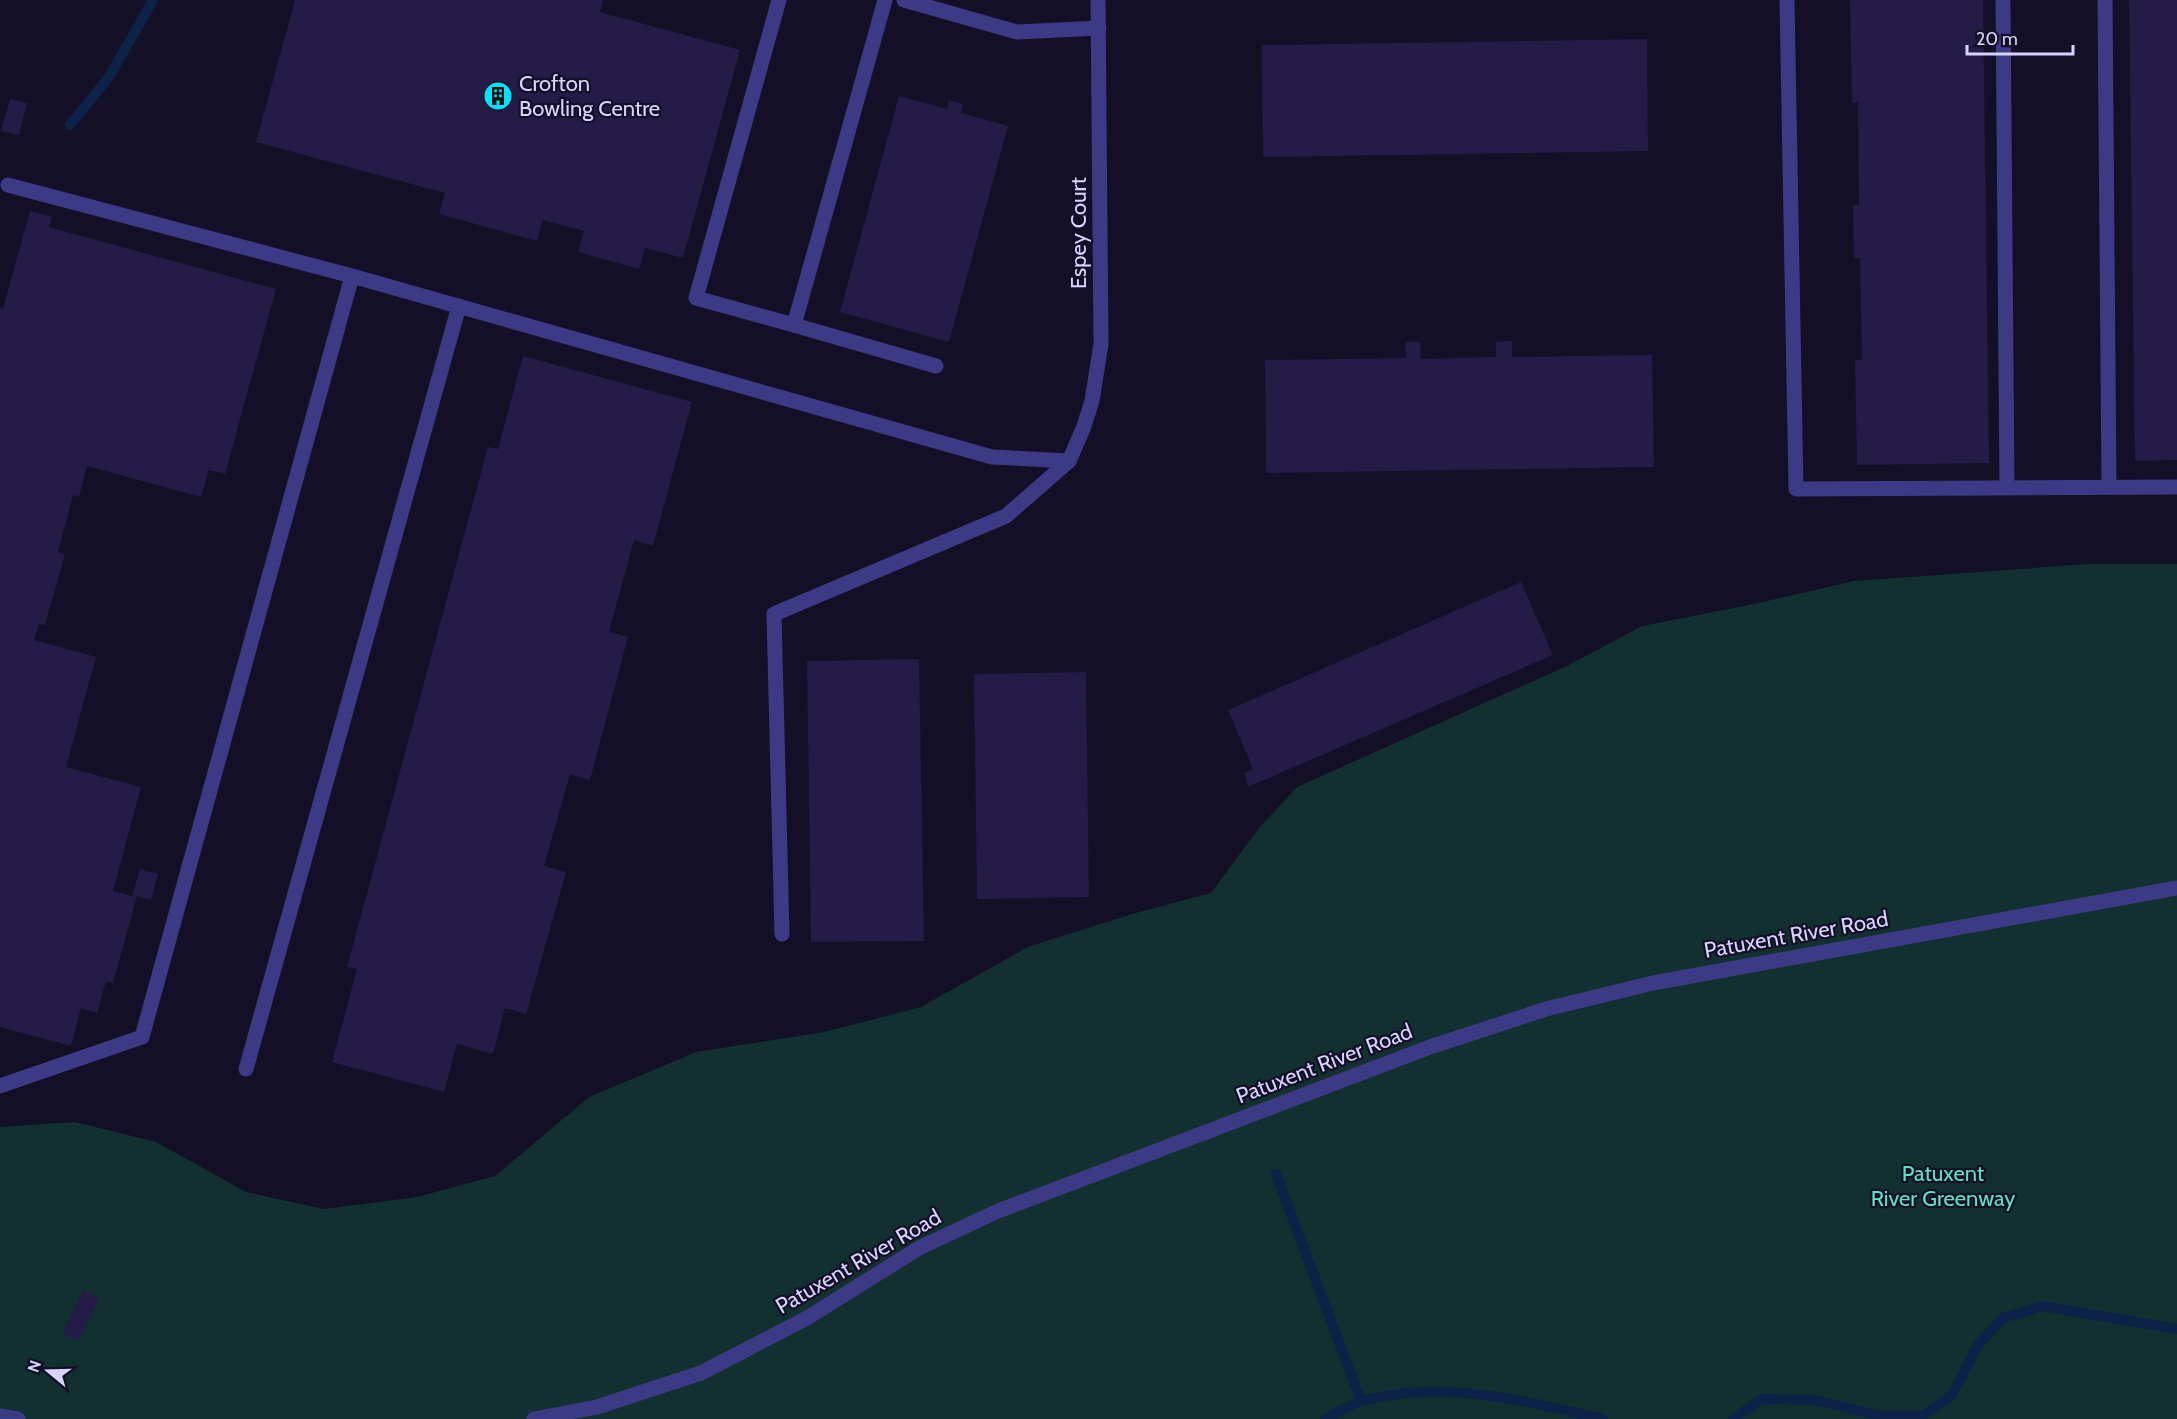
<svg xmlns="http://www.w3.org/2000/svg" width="2177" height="1419" font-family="Cabin,sans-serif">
  <rect width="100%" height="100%" fill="#130f26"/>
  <!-- green -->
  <path fill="#12302f" d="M2089 564H2177V1419H0V1127L75 1122 156 1142 246 1192 324 1209 417 1197 495 1176 589 1097 696 1052 824 1032 921 1007 1028 947 1132 914 1211 893 1259 828 1297 787 1569 665 1642 626 1754 604 1854 581Z"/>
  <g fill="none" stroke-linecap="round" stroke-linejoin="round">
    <!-- stream -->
    <g stroke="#0c2248" stroke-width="10">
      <path d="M70 125 109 77 153 0"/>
      <path d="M1276 1174 1361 1401"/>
      <path d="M1325 1419C1337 1413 1350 1404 1362 1401 1442 1379 1525 1401 1603 1419"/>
      <path d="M1733 1419 1762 1399 1815 1400 1880 1416 1924 1415 1952 1395 1978 1345 2003 1318 2043 1306 2177 1329"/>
    </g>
  </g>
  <!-- building -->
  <g fill="#241b47">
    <path d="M295 0H603L600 12 740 50 683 258 645 248 639 269 578 252 584 231 543 220 537 241 439 214 445 193 256 142Z"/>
    <path d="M1850 0H1983L1989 463 1857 465 1855 360H1862L1860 258H1854L1853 205H1859L1858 102 1852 103Z"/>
    <path d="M2129 0H2177V460L2135 461Z"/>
    <path d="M1647 39 1648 151 1263 157 1262 45Z"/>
    <path d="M899 96 947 109 949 100 963 104 961 113 1008 126 949 342 840 312Z"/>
    <path d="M10 99 27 103 19 135 1 131Z"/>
    <path d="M30 211 52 217 49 227 276 289 225 474 209 470 201 497 87 466 79 497 73 495 58 552 65 554 45 625 39 624 34 640 96 657 66 767 141 787 113 891 132 896 140 869 158 874 151 900 137 896 113 983 106 981 97 1013 81 1008 71 1046 0 1027V308L3 309Z"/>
    <path d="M1512 341V357L1652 355 1654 467 1266 473 1265 360 1406 358 1405 342H1420L1421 359 1496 357V342Z"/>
    <path d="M523 356 692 402 653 546 634 540 609 632 628 637 590 780 570 774 544 866 566 872 526 1014 505 1008 493 1054 457 1044 444 1092 332 1062 357 969 347 967 488 447 498 449Z"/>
    <path d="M1521 582 1553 655 1248 787 1245 773 1253 769 1228 710Z"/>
    <path d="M919 659 924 941 811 942 807 661Z"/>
    <path d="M1086 672 1089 897 977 899 974 674Z"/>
    <path d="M83 1290 99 1298 78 1341 62 1334Z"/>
  </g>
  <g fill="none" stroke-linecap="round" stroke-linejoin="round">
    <!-- minor -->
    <g stroke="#3d3a85" stroke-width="15">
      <path d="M779 0 696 298 794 325"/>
      <path d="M885 0 794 325 936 366"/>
      <path d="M904 0 1017 32 1099 28"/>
      <path d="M1787 0 1796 489 2177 487"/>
      <path d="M2003 0 2007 488"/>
      <path d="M2105 0 2109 487"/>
      <path d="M8 185 352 276 992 457 1069 461"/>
      <path d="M782 934 774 614 1006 516 1069 461 1083 429 1092 401 1101 344 1098 0"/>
      <path d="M246 1069 459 306"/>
      <path d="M0 1086 142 1037 352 276"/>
      <path d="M0 1416 18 1419"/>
      <path d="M534 1419 597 1407 701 1373 807 1318 919 1248 998 1211 1430 1047 1546 1009 1653 983 2177 888"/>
    </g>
  </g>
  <!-- icons -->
  <defs>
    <g id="building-disc" transform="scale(1.5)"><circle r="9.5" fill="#00e5ff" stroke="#130f26"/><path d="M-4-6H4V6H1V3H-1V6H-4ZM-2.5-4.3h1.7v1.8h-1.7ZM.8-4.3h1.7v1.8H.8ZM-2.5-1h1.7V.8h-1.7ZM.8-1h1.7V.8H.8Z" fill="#111"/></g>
  </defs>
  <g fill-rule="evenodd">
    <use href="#building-disc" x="498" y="96"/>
  </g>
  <g text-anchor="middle" stroke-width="4.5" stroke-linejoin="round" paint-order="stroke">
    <!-- poi labels -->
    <g font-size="22" fill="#d9d4ff" stroke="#130f26" text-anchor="start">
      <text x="519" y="91">Crofton<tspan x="519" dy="25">Bowling Centre</tspan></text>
    </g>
    <!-- street labels -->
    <g font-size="22" fill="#d9d4ff" stroke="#130f26">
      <text transform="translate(1078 233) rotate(-90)" y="8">Espey Court</text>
      <text transform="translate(1796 934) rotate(-10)" y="8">Patuxent River Road</text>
      <text transform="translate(1324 1063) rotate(-21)" y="8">Patuxent River Road</text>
      <text transform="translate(858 1261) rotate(-30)" y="8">Patuxent River Road</text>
    </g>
    <!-- park labels -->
    <g font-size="22" fill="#5fe0c0" stroke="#130f26">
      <text x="1943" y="1181">Patuxent<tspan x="1943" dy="25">River Greenway</tspan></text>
    </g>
  </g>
  <!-- north arrow -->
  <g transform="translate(48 1371) rotate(289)" stroke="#130f26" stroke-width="4.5" paint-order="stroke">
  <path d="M0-4.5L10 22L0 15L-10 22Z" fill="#d9d4ff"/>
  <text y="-9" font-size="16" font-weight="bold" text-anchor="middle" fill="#d9d4ff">N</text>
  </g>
  <!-- scale -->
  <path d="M1967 45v9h106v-9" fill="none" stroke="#d9d4ff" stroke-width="3"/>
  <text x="1976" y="45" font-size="18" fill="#d9d4ff" stroke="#130f26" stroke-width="4.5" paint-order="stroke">20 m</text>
</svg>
